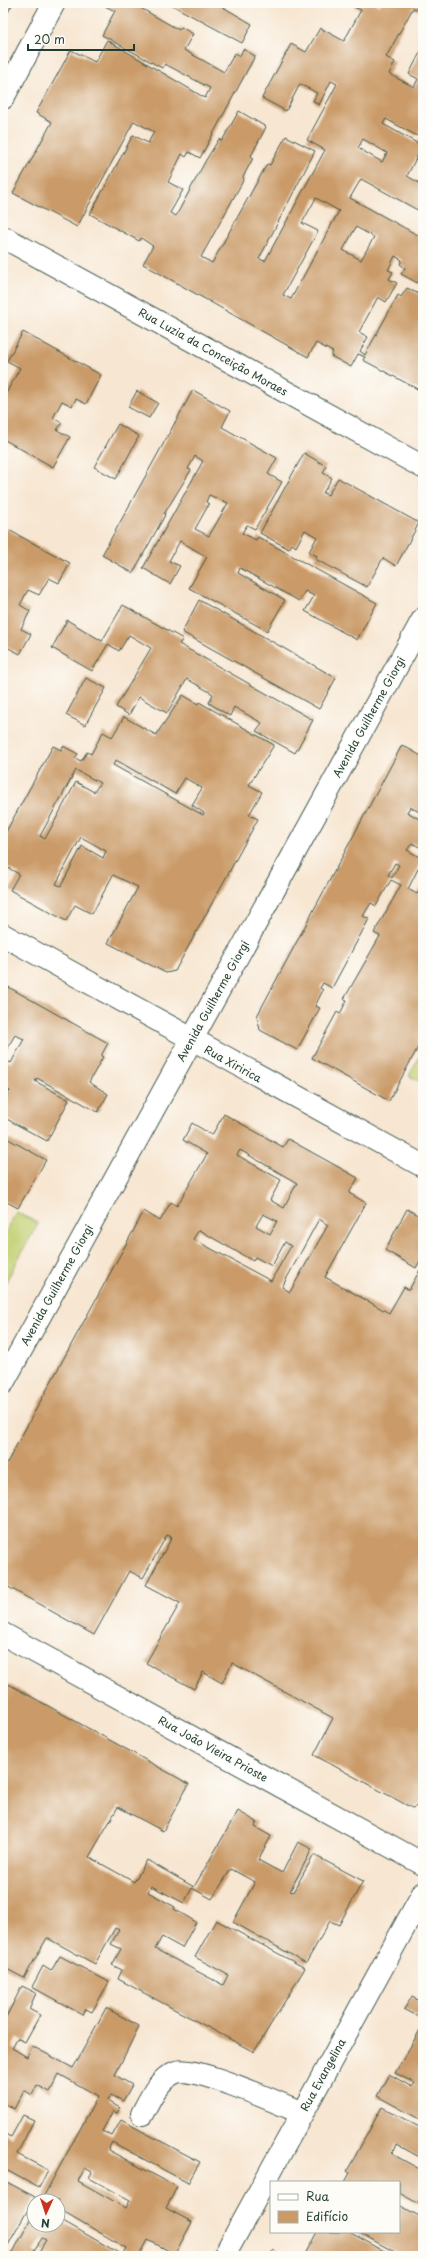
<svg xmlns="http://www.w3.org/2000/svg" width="426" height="2259" font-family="'Playpen Sans',sans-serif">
  <rect width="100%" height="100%" fill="#fdfcf7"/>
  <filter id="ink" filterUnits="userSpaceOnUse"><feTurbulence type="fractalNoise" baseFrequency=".025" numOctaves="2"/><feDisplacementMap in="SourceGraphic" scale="8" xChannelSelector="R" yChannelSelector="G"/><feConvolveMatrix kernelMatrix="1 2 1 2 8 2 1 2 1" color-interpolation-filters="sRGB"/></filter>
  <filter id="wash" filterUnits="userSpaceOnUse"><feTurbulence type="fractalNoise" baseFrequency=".012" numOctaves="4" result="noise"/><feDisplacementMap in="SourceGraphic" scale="16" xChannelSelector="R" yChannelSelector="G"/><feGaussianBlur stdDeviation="0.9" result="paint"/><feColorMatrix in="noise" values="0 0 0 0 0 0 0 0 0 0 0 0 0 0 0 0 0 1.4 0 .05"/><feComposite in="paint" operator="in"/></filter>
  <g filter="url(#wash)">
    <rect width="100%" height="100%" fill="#f7e6d1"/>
    <!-- green -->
    <g fill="#c2cf71" stroke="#708652">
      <path d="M423 1050V1083L409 1076Z"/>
      <path d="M16 1212 38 1223 3 1287V1237Z"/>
    </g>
    <g id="blocks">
      <!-- building -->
      <g fill="#ca9b69" fill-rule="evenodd">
        <path d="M3 3H13L6 16 3 14Z"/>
        <path d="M106 3H139L137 6 179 30 181 27 193 34 184 50 224 72 235 53 240 56 243 49 255 56 200 158 189 152 186 157 182 154 168 182 183 190 170 213 176 216 206 160 219 139 222 141 239 111 266 127 251 156 253 158 243 177 244 179 201 257 212 263 267 164 270 165 286 136 315 151 259 259 265 261 325 150 307 140 337 84 331 81 319 105 313 101 317 93 300 84 286 111 262 98 291 44 306 52 320 28 344 41 361 10 354 7 356 3H375L380 6 381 3H423V13L413 8 386 57 395 62 389 74 414 87 418 79 409 74 423 47V125L417 136 386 119 383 124 417 143 423 133V145L407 176 423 185V213L361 179 350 198 423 238V286L401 274 405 268 400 264 402 260 395 256 388 270 393 272 389 279 397 283 386 302 378 297 359 332 368 337 360 351 365 355 398 295 401 297 407 288 423 296V392L363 360 365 357 358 354 351 367 331 356 333 352 316 343 308 357 143 264 153 246 141 238 139 241 90 214 133 135 148 143 154 132 134 121 77 227 13 193 52 122 36 113 71 50 95 62 107 40 205 98 210 88 165 64 162 68 102 35 115 11 105 6ZM363 139 387 153 382 162 358 148ZM316 198 339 211 291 299 283 295 318 231 302 223ZM356 227 374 237 361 260 343 250Z"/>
        <path d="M168 3H216L252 24 242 43Z"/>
        <path d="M23 332 101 375 86 404 76 399 72 406 62 401 53 418 62 423 57 430 70 437 53 467 3 439V399L20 368 7 361Z"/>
        <path d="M193 390 230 411 222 427 277 458 268 474 282 482 255 529 247 525 242 533 256 540 258 537 377 603 357 640 305 611 314 596 305 591 299 601 240 568 238 573 285 600 267 631 189 588 207 557 180 541 169 561 180 566 170 584 143 568 203 461 195 456 188 469 191 470 164 514 165 515 133 573 102 555ZM209 495 228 503 209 536 195 529 209 504 206 502Z"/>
        <path d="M137 391 158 403 149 418 128 407Z"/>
        <path d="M118 424 139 436 116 479 94 467Z"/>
        <path d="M304 453 326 466 323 473 332 478 323 493 328 495 338 478 419 523 396 566 383 558 367 587 315 559 317 556 309 552 317 537 305 530 296 547 292 544 289 549 260 533Z"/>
        <path d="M3 527 70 563 59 583 49 578 39 595 28 590 20 605 30 611 21 629 31 634 20 654 3 645Z"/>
        <path d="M199 600 336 678 319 709 182 632Z"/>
        <path d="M123 605 183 639 179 644 313 720 295 753 256 731 262 723 234 707 230 716 209 703 213 694 187 679 167 713 139 697 129 715 116 707 151 648 129 635 119 651 108 644 92 671 52 648 67 620 102 641Z"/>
        <path d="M86 678 106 688 85 725 66 715Z"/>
        <path d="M183 695 198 704 199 702 274 745 249 785 262 792 249 815 258 819 175 971 166 973 108 943 138 887 113 875 92 914 75 905 66 921 10 890 19 874 3 865V837L53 746 61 750 63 746 78 754 75 758 81 761 87 752 91 754 103 732 112 737 124 717 156 735ZM116 760 175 794 185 778 202 788 192 805 204 813 203 815 113 765ZM76 770 100 783 94 792 76 782 45 839 40 836ZM81 837 106 851 103 858 82 846 61 886 56 884Z"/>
        <path d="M402 745 423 757V814L410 807 407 812 423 821V849L412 843 407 850 423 859 408 889 417 894 423 884V1038L389 1101 312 1058 337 1012 340 1014 347 1000 344 999 380 936 374 933 401 885 391 880 376 906 371 903 363 916 369 919 332 988 323 983 320 988 323 990 315 1006 320 1008 297 1050 260 1030 257 1016ZM395 863 399 865 392 878 388 875Z"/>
        <path d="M3 984 108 1043 101 1056 103 1057 89 1082 108 1094 98 1112 37 1078 35 1081 69 1100 47 1141 3 1117V1103L10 1091 3 1087V1059L11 1063 24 1039 15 1035 3 1055Z"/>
        <path d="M224 1114 283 1147 288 1139 358 1178 349 1193 366 1203 325 1277 389 1313 404 1287 409 1290 423 1264V1800L420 1805 412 1808 314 1755 333 1718 232 1663 222 1683 203 1672 194 1689 146 1663 180 1603 146 1585 172 1537 167 1535 143 1578 129 1571 94 1635 3 1584V1470L144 1211 160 1221 171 1202 177 1206 207 1154 183 1140 192 1123 212 1135ZM240 1150 297 1183 284 1208 270 1200 281 1180 237 1155ZM263 1214 277 1221 270 1234 256 1226ZM319 1219 328 1225 290 1292 282 1287ZM199 1230 253 1261 255 1257 272 1266 285 1242 291 1246 271 1281 193 1239Z"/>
        <path d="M3 1136 46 1160 18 1208 3 1200Z"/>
        <path d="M407 1209 423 1218V1255L416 1268 385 1250Z"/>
        <path d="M3 1681 189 1784 163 1831 118 1807 89 1857 134 1882 147 1860 194 1887 238 1811 257 1822 255 1827 271 1836 258 1860 282 1873 298 1842 312 1849 290 1891 293 1892 314 1855 363 1881 339 1925 330 1921 306 1963 233 1922 255 1882 231 1869 212 1899 192 1888 184 1903 151 1886 148 1892 175 1907 174 1909 196 1922 182 1948 162 1937 155 1949 223 1985 228 1975 195 1957 216 1920 305 1968 254 2052 118 1979 122 1970 112 1965 121 1949 111 1944 119 1930 115 1928 95 1964 47 1938 24 1978 3 1967Z"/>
        <path d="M60 1956 109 1982 92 2012 86 2009 83 2015 32 1987 43 1966 51 1971Z"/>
        <path d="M22 1986 36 1993 29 2009 40 2015 25 2042 17 2038 12 2048 27 2057 32 2046 73 2068 106 2008 139 2026 115 2075 132 2085 123 2101 111 2095 108 2101 120 2108 117 2113 113 2111 102 2131 112 2136 121 2120 200 2162 188 2183 112 2142 108 2150 177 2187 166 2208 192 2222 175 2254 148 2240 140 2255 138 2254 136 2256H50L40 2250 46 2240 42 2238 33 2252 41 2256H11L34 2213V2225H58V2218L122 2255 126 2248 61 2210 58 2216V2201H41L98 2096 59 2074 50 2092 37 2085 32 2095 24 2090 14 2109 3 2103V2023ZM85 2168 92 2172 89 2178 130 2200 126 2208 78 2181Z"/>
        <path d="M412 1997 423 2003V2019L404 2009Z"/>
        <path d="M423 2025V2086L420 2091 423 2092V2121L377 2096 389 2074 412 2087 415 2083 395 2073Z"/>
        <path d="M382 2107 423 2129V2159L396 2144 392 2154 423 2171V2206L399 2193V2182H345L350 2173 347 2171Z"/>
        <path d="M23 2115 34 2120 17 2154 48 2170 39 2188 8 2171 3 2180 35 2197 3 2254V2133L11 2137Z"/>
        <path d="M399 2205 423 2218V2250L420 2256H402L358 2232H399Z"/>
        <path d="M317 2232H349L393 2256H304Z"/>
        <path d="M273 2250 285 2256H270Z"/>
      </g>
    </g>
  </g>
  <g filter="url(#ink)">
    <use href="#blocks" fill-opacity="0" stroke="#3f564c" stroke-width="1"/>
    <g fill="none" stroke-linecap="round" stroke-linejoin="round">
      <!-- minor casing -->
      <g stroke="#3f564c" stroke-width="24">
        <g id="minor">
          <path d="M3 98 54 3"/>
          <path d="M3 237 423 467"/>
          <path d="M3 935 423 1166"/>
          <path d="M3 1383 423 619"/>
          <path d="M3 1634 423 1864"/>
          <path d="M142 2114C150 2099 158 2079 176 2072 193 2065 281 2104 302 2113"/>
          <path d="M224 2256 423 1893"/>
        </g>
      </g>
      <!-- minor -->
      <use href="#minor" stroke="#fff" stroke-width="22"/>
    </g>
  </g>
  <g text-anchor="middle" stroke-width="3.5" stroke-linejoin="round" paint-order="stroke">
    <!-- street labels -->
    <g font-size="11" fill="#1f3d34" stroke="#fdfcf7">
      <text transform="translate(213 352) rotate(29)" y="4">Rua Luzia da Conceição Moraes</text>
      <text transform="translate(369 717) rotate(-61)" y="4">Avenida Guilherme Giorgi</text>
      <text transform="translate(213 1001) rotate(-61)" y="4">Avenida Guilherme Giorgi</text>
      <text transform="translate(233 1064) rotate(29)" y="4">Rua Xiririca</text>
      <text transform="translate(57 1285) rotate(-61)" y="4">Avenida Guilherme Giorgi</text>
      <text transform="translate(213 1749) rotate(29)" y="4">Rua João Vieira Prioste</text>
      <text transform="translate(323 2075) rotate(-61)" y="4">Rua Evangelina</text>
    </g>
  </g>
  <!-- margin -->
  <rect width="426" height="2259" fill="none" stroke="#fdfcf7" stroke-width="16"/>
  <!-- legend -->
  <rect x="270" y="2181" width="130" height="52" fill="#fdfcf7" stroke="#a4b0a9"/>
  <rect x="278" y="2194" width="20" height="6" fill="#ffffff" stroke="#a4b0a9"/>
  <text x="306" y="2201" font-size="12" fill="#1f3d34">Rua</text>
  <rect x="278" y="2211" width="20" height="12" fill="#ca9b69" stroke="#a4b0a9"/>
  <text x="306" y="2221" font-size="12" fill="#1f3d34">Edifício</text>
  <!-- north arrow -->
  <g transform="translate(46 2213) rotate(183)"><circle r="19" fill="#fdfcf7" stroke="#a4b0a9"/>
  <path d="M0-3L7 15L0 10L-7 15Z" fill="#c8321e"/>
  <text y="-6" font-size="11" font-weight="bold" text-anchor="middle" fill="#1f3d34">N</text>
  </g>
  <!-- scale -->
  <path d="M28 44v6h106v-6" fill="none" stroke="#1f3d34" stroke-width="2"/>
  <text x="34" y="44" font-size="12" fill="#1f3d34" stroke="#fdfcf7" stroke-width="3" paint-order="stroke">20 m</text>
</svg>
